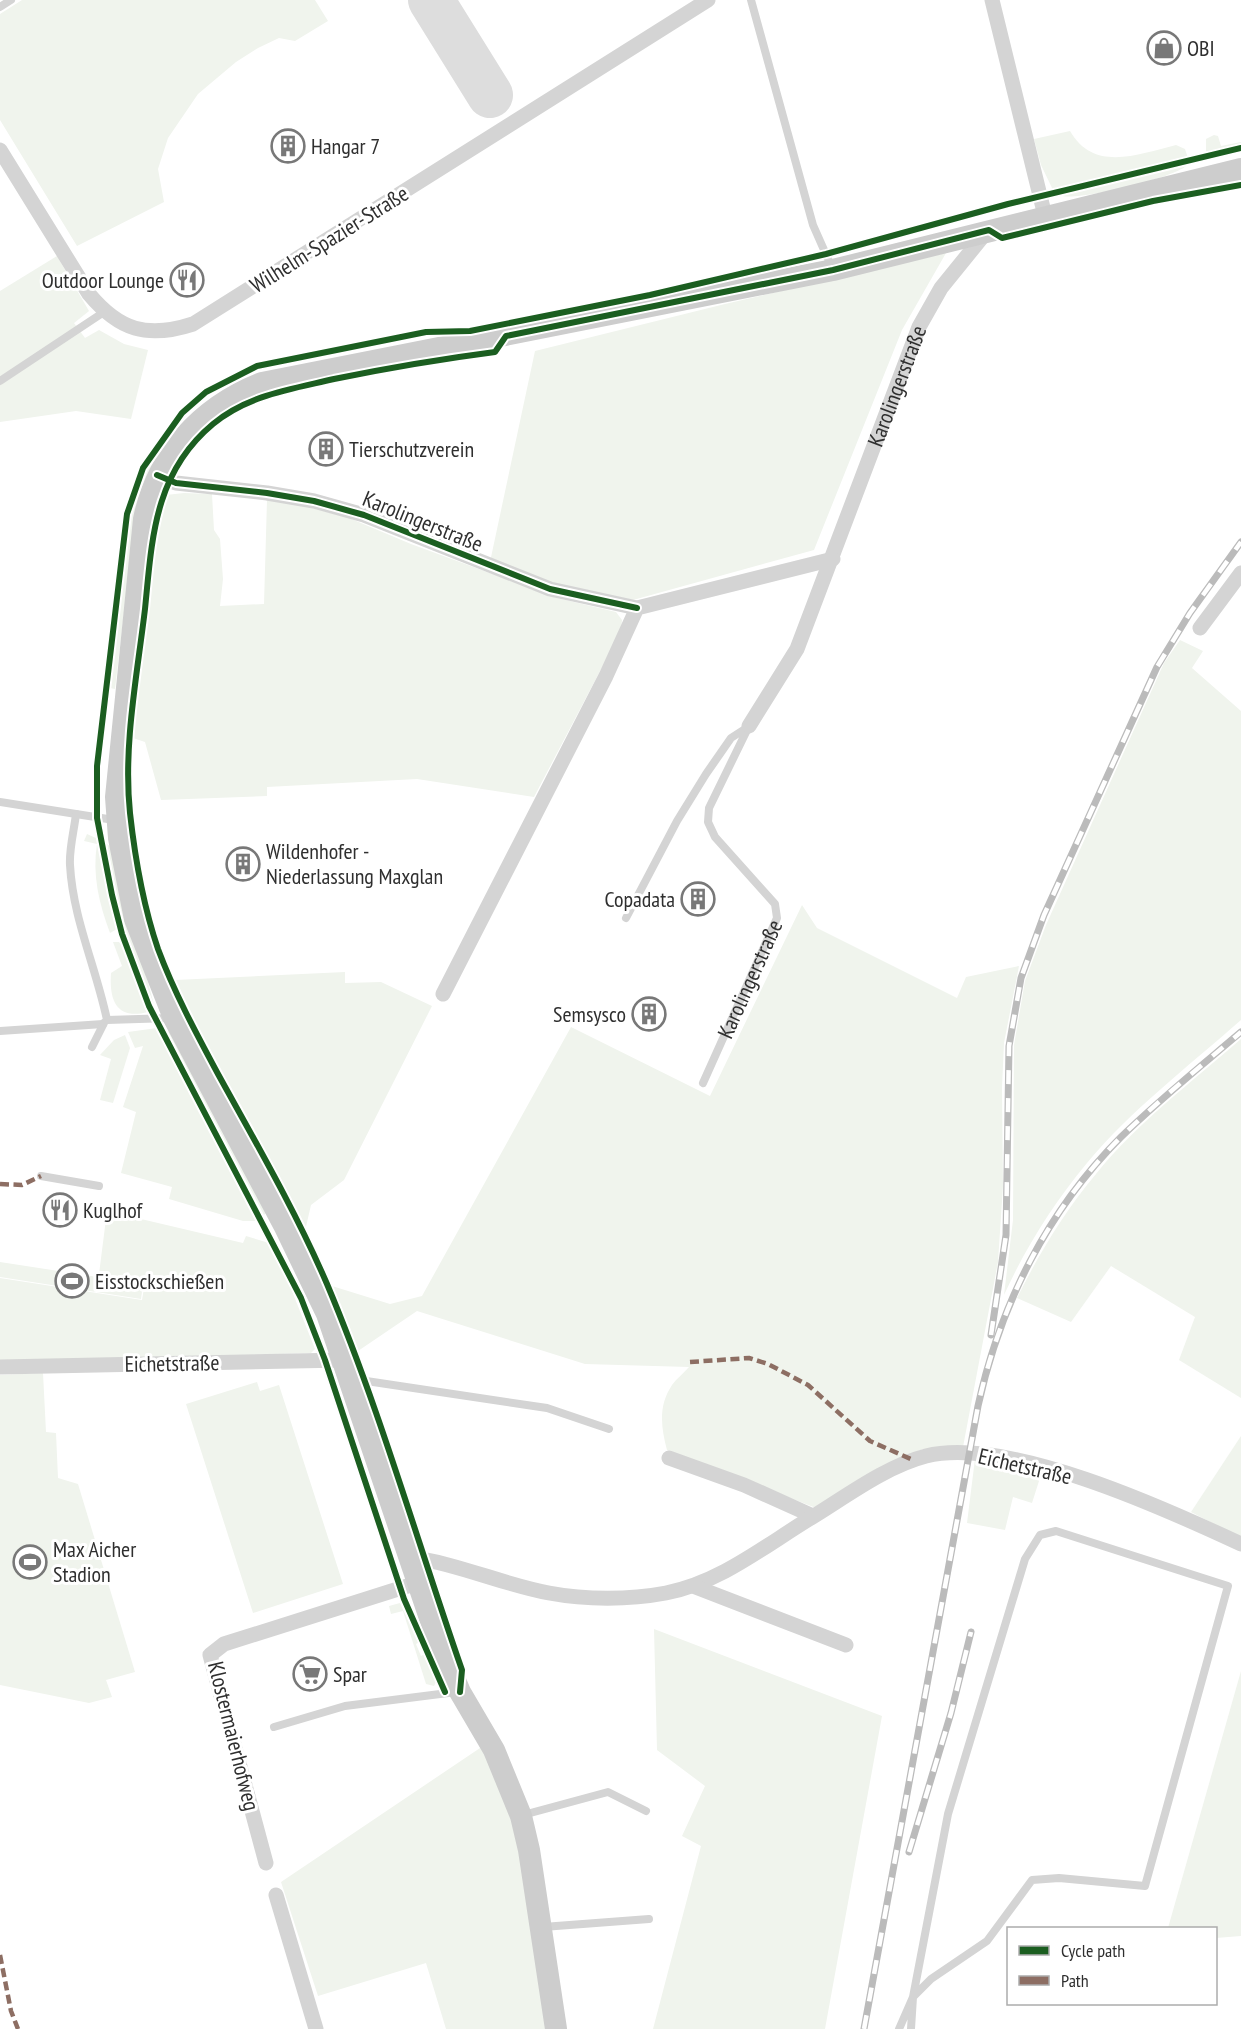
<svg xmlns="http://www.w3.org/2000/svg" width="1241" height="2029" font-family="'PT Sans Narrow',sans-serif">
  <rect width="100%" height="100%" fill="#fff"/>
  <!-- green -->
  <g fill="#f0f4ed">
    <path d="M22 0H315L328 21 295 41 279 38 258 48 236 62 198 94 168 138 158 169 164 202 77 246 0 120V14Z"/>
    <path d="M1070 131C1094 173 1139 154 1176 145L1185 149 1188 158 1053 190 1041 165 1034 139Z"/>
    <path d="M1214 135 1218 136 1221 146 1241 142V144L1206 152V139Z"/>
    <path d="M1187 165C1178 177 1072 203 1060 195Z"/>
    <path d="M946 253 902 330 814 550 633 600 555 585 490 562 535 351 725 304Z"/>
    <path d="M57 256 89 311 74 323 85 338 99 330 124 344 148 350 131 419 76 411 0 422V291Z"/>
    <path d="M168 445 132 544 115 689 110 688C114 646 124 457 168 445Z"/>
    <path d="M184 493 212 494 214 530 220 539 223 579 220 606 264 604 267 500 301 505 349 518 411 544 557 598 616 612 622 620 621 631 534 797 417 779 267 787V796L161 800 145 742 133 738 157 524 166 495Z"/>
    <path d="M1180 640 1203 651 1192 668 1241 711V1020C1189 1066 1131 1110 1087 1163 1053 1204 1026 1247 1004 1295L1013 1220 1014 1045 1025 981 1046 925 1164 663Z"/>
    <path d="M87 834 98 839 100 848 117 929 110 933C99 904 92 874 97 844L84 841Z"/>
    <path d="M107 844 113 849 154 1005 124 929Z"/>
    <path d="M802 905 817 928 957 998 966 977 1019 966 1004 1043 1002 1088 1003 1186 998 1262 963 1447 923 1449 896 1460 816 1508 667 1450C661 1427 658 1406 672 1385 677 1378 684 1373 689 1367L585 1364 417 1311 358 1351 332 1286 390 1304 422 1296 571 1027 710 1096Z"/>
    <path d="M113 942H119L123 947 148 1012C117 1020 109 1001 111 973L122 966Z"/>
    <path d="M345 972V983L381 982 432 1006 344 1180 311 1205 305 1231 190 1014 175 980Z"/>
    <path d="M157 1028 165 1045 257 1221H243L169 1199 172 1187 121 1173 136 1112 123 1107 143 1046 135 1048 128 1032Z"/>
    <path d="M167 1031 171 1032 266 1213 264 1215Z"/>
    <path d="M125 1035 130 1048 113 1103 100 1100 111 1059 100 1055 114 1040Z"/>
    <path d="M1241 1039V1398L1179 1360 1195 1317 1111 1266 1071 1322 1017 1298C1039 1254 1064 1212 1096 1174 1137 1123 1192 1082 1241 1039Z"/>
    <path d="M107 1211 243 1243 246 1236 269 1243 292 1291 315 1349 311 1353 0 1363V1278L142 1300 145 1282 99 1274Z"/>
    <path d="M0 1262 143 1284 141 1299 0 1277Z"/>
    <path d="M43 1373 46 1432 56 1433 58 1478 78 1484 135 1672 106 1680 112 1697 89 1703 0 1685V1375Z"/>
    <path d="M257 1382 260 1391 279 1385 343 1584 253 1613 186 1404Z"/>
    <path d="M1241 1436V1538L1191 1512Z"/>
    <path d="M975 1459 1031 1468 1037 1473 1039 1481 1032 1503 1013 1497 1005 1530 967 1523Z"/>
    <path d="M400 1603 419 1642 416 1644 421 1656 425 1654 437 1680 434 1686 426 1684 403 1611 391 1614 389 1606Z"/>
    <path d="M654 1629 882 1716 825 2029H653L701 1846 682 1836 705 1786 657 1750Z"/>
    <path d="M1241 1671V1936L1216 1938V1928H1168Z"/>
    <path d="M483 1746 515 1828 547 2029H446L426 1963 318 1996 281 1882Z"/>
  </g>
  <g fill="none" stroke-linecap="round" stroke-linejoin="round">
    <!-- taxiway -->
    <path stroke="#ddd" stroke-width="46" d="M431 0 490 95"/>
    <!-- lane -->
    <g stroke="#d4d4d4" stroke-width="8">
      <path d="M751 0 813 225 832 268"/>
      <path d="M0 7 11 0"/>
      <path d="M0 381 104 312"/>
      <path d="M0 802 114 820"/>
      <path d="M76 814C74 831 69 849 70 865 73 919 96 967 107 1020L171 1018"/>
      <path d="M626 918 677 821 706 774 731 738 748 727"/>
      <path d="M0 1031 103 1024"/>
      <path d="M92 1047 104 1023"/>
      <path id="s1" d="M703 1083 777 918 775 904 715 837 708 822 709 808 749 726"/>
      <path d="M41 1176 99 1186"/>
      <path d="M353 1379 547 1408 609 1429"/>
      <path d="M274 1727 345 1706 456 1692"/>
      <path d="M523 1815 608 1792 646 1811"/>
      <path d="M543 1927 649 1919"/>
      <path d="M899 2029 913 1997 931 1979 987 1941 1032 1880 1059 1878 1145 1886 1228 1586 1056 1531 1040 1535 1025 1559 948 1814 913 1997 911 2029"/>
    </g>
    <!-- street -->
    <g stroke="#d4d4d4" stroke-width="15">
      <path d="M992 0 1045 216"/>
      <path d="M0 150 89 294C119 330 147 339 193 324L708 0"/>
      <path d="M157 475 176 483 267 493 314 501 364 515 550 589 637 608"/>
      <path d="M1200 628 1241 573"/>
      <path id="s2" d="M749 726 797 649 919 327 941 288 988 230"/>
      <path d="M443 994 606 676 637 608 833 559"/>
      <path d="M0 1367 345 1360"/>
      <path d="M669 1458 744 1485 813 1516"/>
      <path d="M408 1557C457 1563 501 1584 549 1593 586 1600 629 1600 666 1593 722 1582 767 1544 814 1516 848 1495 887 1466 926 1456 1007 1436 1166 1509 1241 1544"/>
      <path d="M693 1586 846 1645"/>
      <path d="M266 1863 210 1655 224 1644 417 1583"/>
      <path d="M276 1895 316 2029"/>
    </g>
    <!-- secondary -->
    <path stroke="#cdcdcd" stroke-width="22" d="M556 2029 529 1850 521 1816 494 1750 460 1692 435 1633 327 1314 284 1225 174 1018 135 919 119 838 116 797 144 519C158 454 201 407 262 383L833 270 1241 169"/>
    <!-- rail casing -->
    <g stroke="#bbb" stroke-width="7">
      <g id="rail">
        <path d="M991 1335 1006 1235 1009 1046 1021 978 1044 915 1157 667 1190 613 1241 542"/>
        <path d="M909 1852 951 1713 971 1632"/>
        <path d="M864 2029 978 1406C1000 1305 1047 1211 1121 1137 1159 1100 1201 1066 1241 1032"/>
      </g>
    </g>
    <!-- rail -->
    <use href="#rail" stroke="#fff" stroke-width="4.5" stroke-dasharray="14" stroke-linecap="butt"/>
    <!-- quiet -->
    <g stroke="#8d6e63" stroke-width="4.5" stroke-dasharray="9 4.5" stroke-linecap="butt">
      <path d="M0 1184 22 1185 41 1176"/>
      <path d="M690 1362 749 1358 768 1364 808 1385 870 1441 913 1460"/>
      <path d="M0 1955 11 2011 18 2029"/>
    </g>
    <!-- cycleway casing -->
    <g stroke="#fff" stroke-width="10">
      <g id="cycleway">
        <path d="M157 475 176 483 267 493 314 501 364 515 550 589 637 608"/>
        <path d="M445 1692 404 1599 325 1360 301 1298 149 1006 122 934 112 895 97 818V766L127 514 143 468 182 413 206 392 257 366 426 332 470 331 650 295 826 254 1008 204 1241 148"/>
        <path d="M460 1692 462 1670C417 1541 380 1410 327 1284 296 1212 256 1143 218 1074 196 1033 174 992 158 949 143 905 135 858 130 813 123 746 137 676 145 609 152 539 154 473 213 424 248 395 292 389 334 379 388 368 441 359 495 352L506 336 833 270 989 230 1002 238 1153 201 1241 185"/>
      </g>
    </g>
    <!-- cycleway -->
    <use href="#cycleway" stroke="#1b5e20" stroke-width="6"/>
  </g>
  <!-- icons -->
  <defs>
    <g id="shop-ring" transform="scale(1.725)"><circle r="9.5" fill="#fff" stroke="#787878" stroke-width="1.5"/><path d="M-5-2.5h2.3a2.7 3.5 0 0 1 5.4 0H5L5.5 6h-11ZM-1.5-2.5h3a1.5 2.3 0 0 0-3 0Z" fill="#787878"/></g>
    <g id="building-ring" transform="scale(1.725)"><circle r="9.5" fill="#fff" stroke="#787878" stroke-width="1.5"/><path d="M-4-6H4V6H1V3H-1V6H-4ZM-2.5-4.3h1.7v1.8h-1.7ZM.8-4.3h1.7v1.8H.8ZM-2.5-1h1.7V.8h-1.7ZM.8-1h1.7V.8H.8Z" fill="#787878"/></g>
    <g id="restaurant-ring" transform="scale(1.725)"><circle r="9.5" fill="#fff" stroke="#787878" stroke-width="1.5"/><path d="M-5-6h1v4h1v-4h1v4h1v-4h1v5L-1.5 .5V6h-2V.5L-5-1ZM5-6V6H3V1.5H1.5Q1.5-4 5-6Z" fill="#787878"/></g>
    <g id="stadium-ring" transform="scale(1.725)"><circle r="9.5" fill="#fff" stroke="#787878" stroke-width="1.5"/><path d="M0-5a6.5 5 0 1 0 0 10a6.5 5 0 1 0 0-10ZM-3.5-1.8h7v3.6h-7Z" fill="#787878"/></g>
    <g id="supermarket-ring" transform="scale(1.725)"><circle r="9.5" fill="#fff" stroke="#787878" stroke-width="1.5"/><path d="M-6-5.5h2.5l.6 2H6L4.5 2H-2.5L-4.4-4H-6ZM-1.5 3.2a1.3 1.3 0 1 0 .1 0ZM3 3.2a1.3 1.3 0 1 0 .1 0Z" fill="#787878"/></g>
  </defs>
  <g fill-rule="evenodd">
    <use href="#shop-ring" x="1164" y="48"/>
    <use href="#building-ring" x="288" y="146"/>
    <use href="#restaurant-ring" x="187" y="280"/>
    <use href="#building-ring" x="326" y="449"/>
    <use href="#building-ring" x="243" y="864"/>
    <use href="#building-ring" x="698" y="899"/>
    <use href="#building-ring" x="649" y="1014"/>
    <use href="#restaurant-ring" x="60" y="1210"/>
    <use href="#stadium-ring" x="72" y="1281"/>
    <use href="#stadium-ring" x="30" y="1562"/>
    <use href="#supermarket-ring" x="310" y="1674"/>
  </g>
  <g text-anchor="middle" stroke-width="6" stroke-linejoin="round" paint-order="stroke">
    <!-- poi labels -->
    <g font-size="22" fill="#2f2f2f" stroke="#fff" text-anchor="start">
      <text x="1187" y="56">OBI</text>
      <text x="311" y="154">Hangar 7</text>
      <text x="164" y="288" text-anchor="end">Outdoor Lounge</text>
      <text x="349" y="457">Tierschutzverein</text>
      <text x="266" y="859">Wildenhofer -<tspan x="266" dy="25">Niederlassung Maxglan</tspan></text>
      <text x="675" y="907" text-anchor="end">Copadata</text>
      <text x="626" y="1022" text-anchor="end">Semsysco</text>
      <text x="83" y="1218">Kuglhof</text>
      <text x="95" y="1289">Eisstockschießen</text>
      <text x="53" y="1557">Max Aicher<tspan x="53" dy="25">Stadion</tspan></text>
      <text x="333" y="1682">Spar</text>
    </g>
    <!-- street labels -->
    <g font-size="22" fill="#2f2f2f" stroke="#fff">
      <text transform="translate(329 239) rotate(-32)" y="8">Wilhelm-Spazier-Straße</text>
      <text dy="8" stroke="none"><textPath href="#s2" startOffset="372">Karolingerstraße</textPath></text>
      <text transform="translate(423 521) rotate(22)" y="8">Karolingerstraße</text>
      <text dy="8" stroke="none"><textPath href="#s1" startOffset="114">Karolingerstraße</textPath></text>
      <text transform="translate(172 1363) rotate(-1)" y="8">Eichetstraße</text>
      <text transform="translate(1025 1466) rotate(13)" y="8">Eichetstraße</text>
      <text transform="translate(234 1736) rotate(76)" y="8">Klostermaierhofweg</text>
    </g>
  </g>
  <!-- legend -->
  <rect x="1007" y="1927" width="210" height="78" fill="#ffffff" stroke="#acacac" stroke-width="1.5"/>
  <rect x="1019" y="1946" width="30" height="9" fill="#1b5e20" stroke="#acacac" stroke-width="1.5"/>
  <text x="1061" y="1957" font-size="18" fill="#2f2f2f">Cycle path</text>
  <rect x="1019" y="1976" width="30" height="9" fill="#8d6e63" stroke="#acacac" stroke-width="1.5"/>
  <text x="1061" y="1987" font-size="18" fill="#2f2f2f">Path</text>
</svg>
